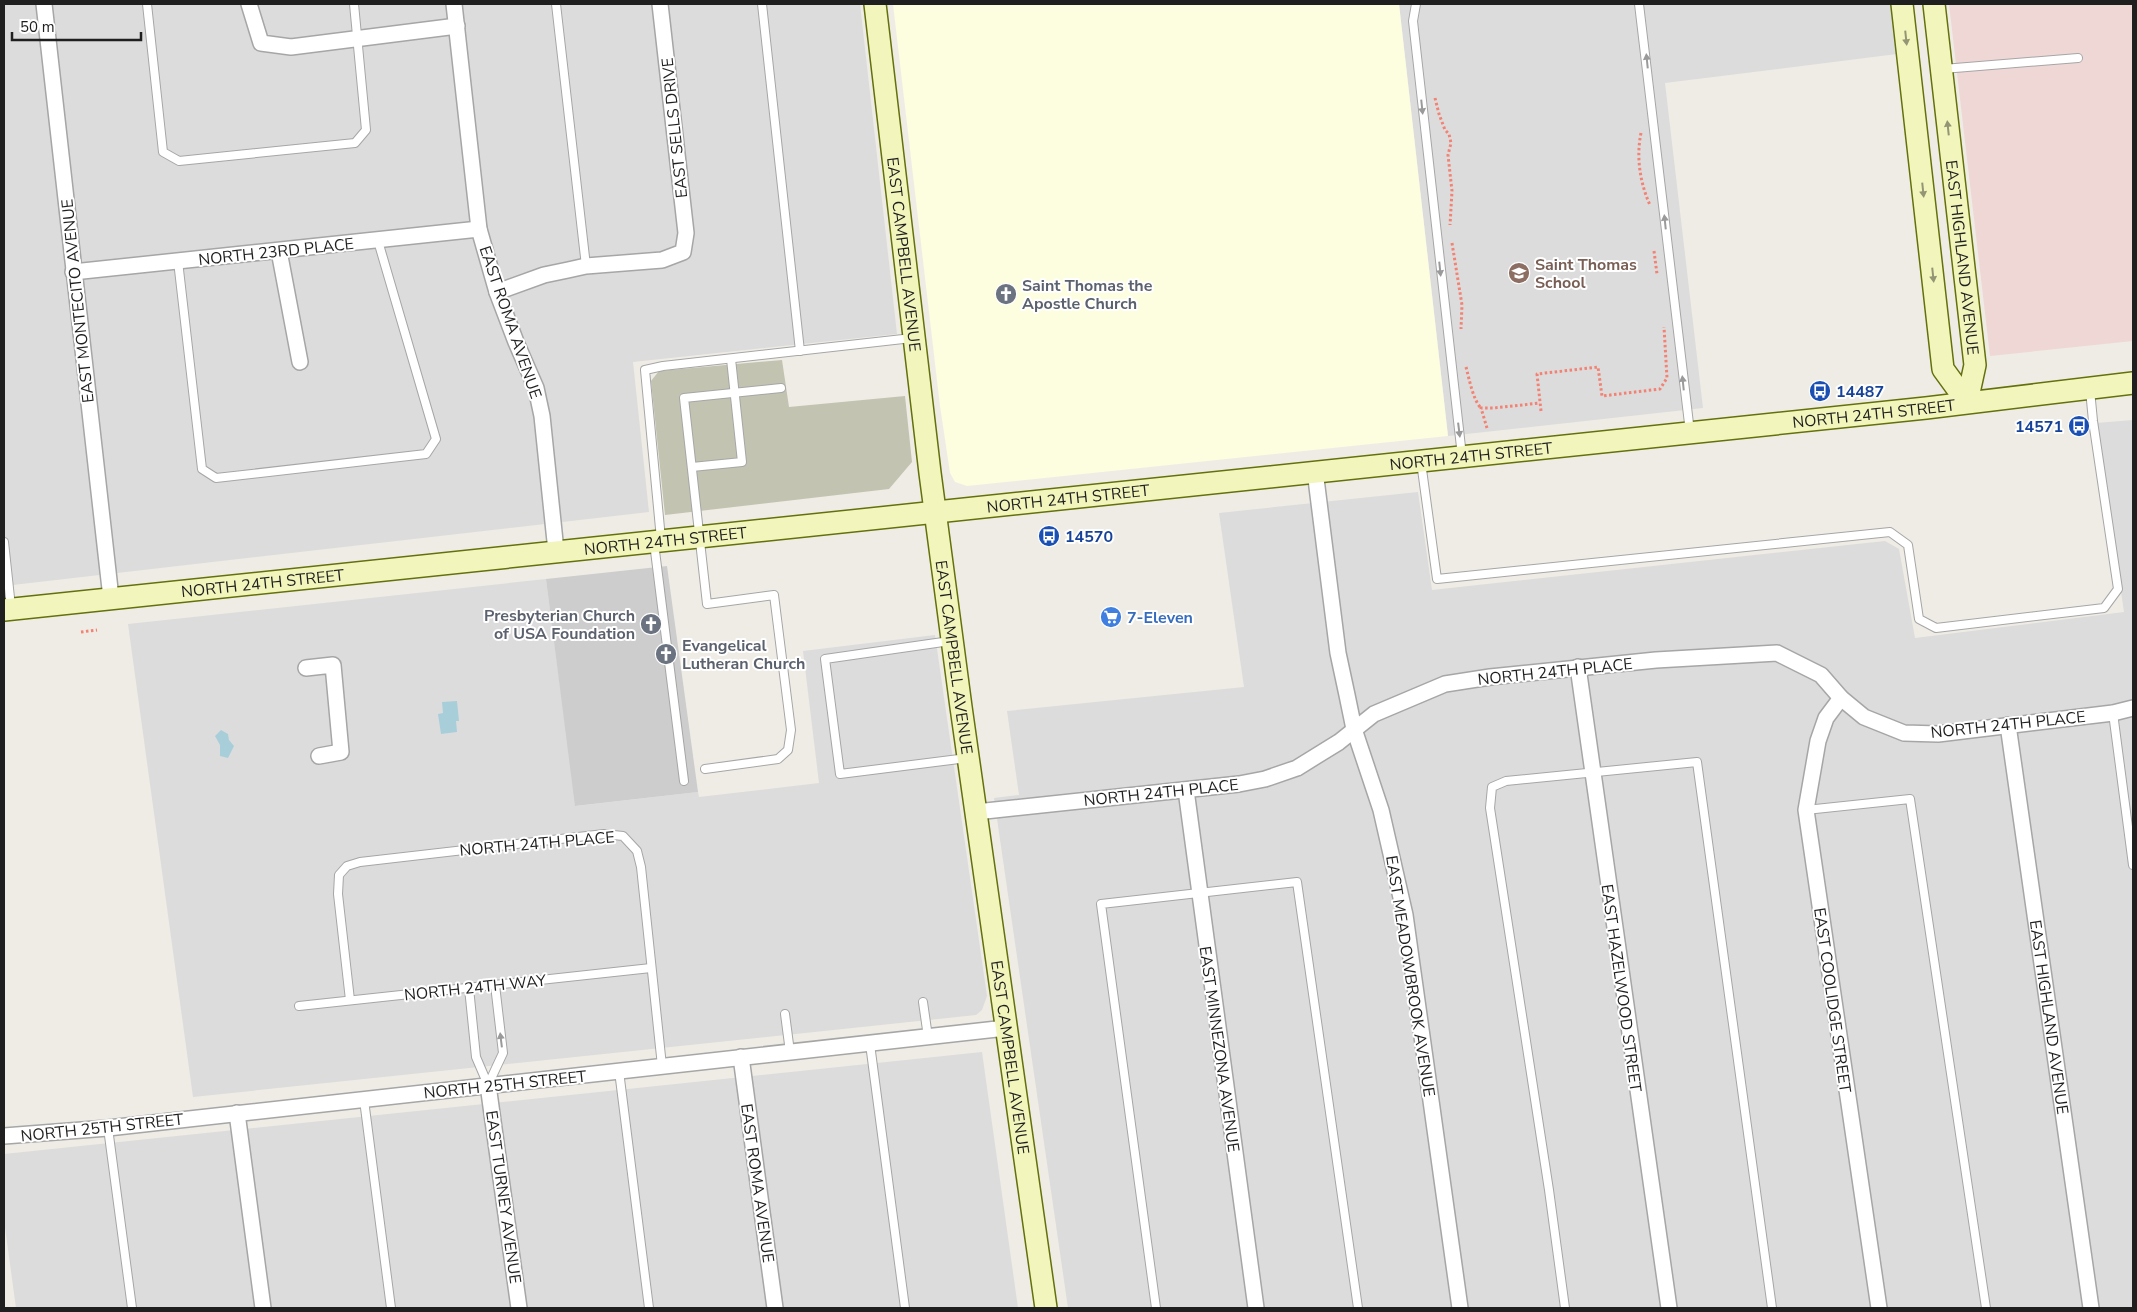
<svg xmlns="http://www.w3.org/2000/svg" width="2137" height="1312" font-family="'Nunito Sans',sans-serif">
  <rect width="100%" height="100%" fill="#efece5"/>
  <!-- residential -->
  <g fill="#dddcdc">
    <path d="M4 4H860L897 334 633 362 649 512 4 586Z"/>
    <path d="M1399 4H1892L1897 54 1665 83 1703 408 1448 436Z"/>
    <path d="M2133 420V1308H1068L994 798 1019 795 1007 711 1244 687 1219 513 1418 492 1432 590 1885 541 1899 549 1915 638 2124 612 2096 423Z"/>
    <path d="M546 579 576 806 698 792 699 797 819 783 803 651 935 635 987 996 982 1010 976 1015 193 1097 128 624Z"/>
    <path d="M982 1052 1018 1308H16L4 1220V1154Z"/>
  </g>
  <!-- commercial -->
  <path fill="#efd7d6" d="M1949 4H2133V341L1990 356Z"/>
  <!-- education -->
  <path fill="#fdfde0" d="M893 4H1399L1448 436 967 486 955 482 950 473 940 406Z"/>
  <!-- religious -->
  <path fill="#cdcdcd" d="M667 566 698 792 575 806 546 579Z"/>
  <!-- construction -->
  <path fill="#c3c3b1" d="M782 360 789 407 905 396 912 462 889 489 665 515 651 381 659 371Z"/>
  <!-- water -->
  <g fill="#a8ceda">
    <path d="M457 701 459 721H456L457 732 441 734 438 714 443 713 442 702Z"/>
    <path d="M221 730 228 734 229 740 234 746 228 758 220 756V745L215 736Z"/>
  </g>
  <g fill="none" stroke-linecap="round" stroke-linejoin="round">
    <!-- lane casing -->
    <g stroke="#a6a6a6" stroke-width="10">
      <g id="lane">
        <path d="M147 4 163 152 179 161 355 143 366 130 354 4"/>
        <path d="M556 4 586 266"/>
        <path d="M762 4 800 351"/>
        <path d="M1416 4 1413 21 1462 456"/>
        <path d="M1639 4 1690 432"/>
        <path d="M1943 69 2078 58"/>
        <path d="M178 261 202 469 216 478 426 454 436 439 378 241"/>
        <path d="M1421 462 1437 579 1890 532 1908 545 1919 619 1936 628 2104 608 2118 589 2093 421 2090 390"/>
        <path d="M692 467 742 462 731 359"/>
        <path d="M661 539 645 370 663 366 912 338"/>
        <path d="M4 542 11 607"/>
        <path d="M654 543 684 781"/>
        <path d="M950 641 825 659 840 774 967 758"/>
        <path d="M2113 713 2133 865"/>
        <path d="M705 769 778 759 788 750 791 730 774 595 707 604 684 398 781 388"/>
        <path d="M1806 810 1910 799 1986 1308"/>
        <path d="M469 988 476 1057 488 1085"/>
        <path d="M350 1000 338 894 339 875 347 866 360 862 604 834 623 836 637 851 641 867 662 1066"/>
        <path d="M923 1002 928 1037"/>
        <path d="M299 1006 651 968"/>
        <path d="M785 1014 790 1052"/>
        <path d="M870 1044 905 1308"/>
        <path d="M619 1071 649 1308"/>
        <path d="M488 1085 503 1053 495 985"/>
        <path d="M364 1100 391 1308"/>
        <path d="M108 1128 132 1308"/>
        <path d="M1156 1308 1101 904 1297 882 1358 1308"/>
        <path d="M1565 1308 1549 1190 1490 808 1492 787 1506 781 1697 762 1772 1308"/>
      </g>
    </g>
    <!-- street casing -->
    <g stroke="#a6a6a6" stroke-width="18">
      <g id="street">
        <path d="M44 4 111 598"/>
        <path d="M249 4 261 43 291 47 457 26"/>
        <path d="M454 4 479 229 497 292 516 342 536 388 542 416 556 551"/>
        <path d="M279 251 300 362"/>
        <path d="M73 272 479 229"/>
        <path d="M497 292 544 275 568 270 586 266 662 260 683 252 686 233 660 4"/>
        <path d="M1315 471 1338 653 1347 695 1354 729 1381 810 1405 915 1460 1308"/>
        <path d="M1578 667 1669 1308"/>
        <path d="M306 668 333 665 341 752 319 756"/>
        <path d="M1841 698 1826 718 1818 741 1806 810 1879 1308"/>
        <path id="s1" d="M2008 725 2091 1308"/>
        <path d="M1186 790 1256 1308"/>
        <path d="M976 812 1239 784 1265 779 1297 768 1339 742 1374 714 1445 684 1490 677 1656 660 1777 653 1821 675 1841 698 1864 717 1904 733 1938 734 2113 713 2133 708"/>
        <path d="M741 1057 775 1308"/>
        <path d="M488 1085 519 1308"/>
        <path d="M237 1113 263 1308"/>
        <path d="M4 1136 108 1128 1006 1028"/>
      </g>
    </g>
    <!-- secondary casing -->
    <g stroke="#64700b" stroke-width="24">
      <g id="secondary">
        <path id="s2" d="M875 4 930 473 961 707 1046 1308"/>
        <path d="M1902 4 1943 369 1967 402"/>
        <path id="s3" d="M1934 4 1975 365 1967 402"/>
        <path id="s4" d="M4 610 1926 408 2133 383"/>
      </g>
    </g>
    <!-- path -->
    <g stroke="#f28273" stroke-width="3" stroke-dasharray="2.5 2.5" stroke-linecap="butt">
      <path d="M1435 98 1439 114 1445 130 1449 134 1451 143 1448 155 1452 191 1450 225"/>
      <path d="M1641 133C1636 157 1640 183 1650 205"/>
      <path d="M1452 243 1462 305 1461 329"/>
      <path d="M1654 251 1657 274"/>
      <path d="M1466 367C1469 378 1473 400 1481 408"/>
      <path d="M1541 411 1537 374 1598 367 1602 396 1660 389 1667 378 1664 327"/>
      <path d="M1487 428 1481 408H1494L1540 403"/>
      <path d="M81 632 97 630"/>
    </g>
    <!-- lane -->
    <use href="#lane" stroke="#fff" stroke-width="8"/>
    <!-- street -->
    <use href="#street" stroke="#fff" stroke-width="15"/>
    <!-- secondary -->
    <use href="#secondary" stroke="#f2f6bc" stroke-width="21"/>
  </g>
  <!-- one-way arrows -->
  <defs><path id="oneway-solid" d="M-6-.8H1V-3.2L6.5 0L1 3.2V.8H-6Z" transform="scale(1.25)"/></defs>
  <g fill="#939575">
    <use href="#oneway-solid" transform="translate(1906 38) rotate(84)"/>
    <use href="#oneway-solid" transform="translate(1948 128) rotate(-96)"/>
    <use href="#oneway-solid" transform="translate(1923 190) rotate(84)"/>
    <use href="#oneway-solid" transform="translate(1933 275) rotate(84)"/>
  </g>
  <g fill="#9a9a9a">
    <use href="#oneway-solid" transform="translate(1647 61) rotate(-96)"/>
    <use href="#oneway-solid" transform="translate(1422 107) rotate(84)"/>
    <use href="#oneway-solid" transform="translate(1665 222) rotate(-96)"/>
    <use href="#oneway-solid" transform="translate(1440 269) rotate(84)"/>
    <use href="#oneway-solid" transform="translate(1683 383) rotate(-96)"/>
    <use href="#oneway-solid" transform="translate(1459 430) rotate(83)"/>
    <use href="#oneway-solid" transform="translate(501 1040) rotate(-97)"/>
  </g>
  <!-- icons -->
  <defs>
    <g id="school-disc" transform="scale(1.125)"><circle r="9.5" fill="#8d6e63" stroke="#fff"/><path d="M0-5L7-2L0 1L-7-2ZM-4 1L0 2.5L4 1V4Q0 6-4 4Z" fill="#fff"/></g>
    <g id="church-disc" transform="scale(1.125)"><circle r="9.5" fill="#6b7280" stroke="#fff"/><path d="M-1.2-6h2.4v3.5h3.3v2.4h-3.3V6h-2.4V-.1h-3.3v-2.4h3.3Z" fill="#fff"/></g>
    <g id="bus-disc" transform="scale(1.125)"><circle r="9.5" fill="#1a4fb4" stroke="#fff"/><path d="M-5-6H5V4H4V6H2V4H-2V6H-4V4H-5ZM-3.5-4V0h7V-4ZM-3.5 1.2v1.5H-2V1.2ZM2 1.2v1.5H3.5V1.2Z" fill="#fff"/></g>
    <g id="supermarket-disc" transform="scale(1.125)"><circle r="9.5" fill="#3f7fe0" stroke="#fff"/><path d="M-6-5.5h2.5l.6 2H6L4.5 2H-2.5L-4.4-4H-6ZM-1.5 3.2a1.3 1.3 0 1 0 .1 0ZM3 3.2a1.3 1.3 0 1 0 .1 0Z" fill="#fff"/></g>
  </defs>
  <g fill-rule="evenodd">
    <use href="#school-disc" x="1519" y="273"/>
    <use href="#church-disc" x="1006" y="294"/>
    <use href="#bus-disc" x="1820" y="391"/>
    <use href="#bus-disc" x="2079" y="426"/>
    <use href="#bus-disc" x="1049" y="536"/>
    <use href="#supermarket-disc" x="1111" y="617"/>
    <use href="#church-disc" x="651" y="624"/>
    <use href="#church-disc" x="666" y="654"/>
  </g>
  <g text-anchor="middle" stroke-width="4" stroke-linejoin="round" paint-order="stroke">
    <!-- street labels -->
    <g font-size="16" fill="#1f1f1f" stroke="#fff">
      <text transform="translate(674 128) rotate(-96)" y="6">EAST SELLS DRIVE</text>
      <text transform="translate(276 251) rotate(-6)" y="6">NORTH 23RD PLACE</text>
      <text dy="6" stroke="none"><textPath href="#s2" startOffset="252">EAST CAMPBELL AVENUE</textPath></text>
      <text dy="6" stroke="none"><textPath href="#s3" startOffset="255">EAST HIGHLAND AVENUE</textPath></text>
      <text transform="translate(77 301) rotate(-96)" y="6">EAST MONTECITO AVENUE</text>
      <text transform="translate(511 322) rotate(71)" y="6">EAST ROMA AVENUE</text>
      <text dy="6" stroke="none"><textPath href="#s4" startOffset="1880">NORTH 24TH STREET</textPath></text>
      <text dy="6" stroke="none"><textPath href="#s4" startOffset="1475">NORTH 24TH STREET</textPath></text>
      <text dy="6" stroke="none"><textPath href="#s4" startOffset="1070">NORTH 24TH STREET</textPath></text>
      <text dy="6" stroke="none"><textPath href="#s4" startOffset="665">NORTH 24TH STREET</textPath></text>
      <text dy="6" stroke="none"><textPath href="#s4" startOffset="260">NORTH 24TH STREET</textPath></text>
      <text dy="6" stroke="none"><textPath href="#s2" startOffset="658">EAST CAMPBELL AVENUE</textPath></text>
      <text transform="translate(1555 671) rotate(-6)" y="6">NORTH 24TH PLACE</text>
      <text transform="translate(2008 724) rotate(-6)" y="6">NORTH 24TH PLACE</text>
      <text transform="translate(1161 792) rotate(-6)" y="6">NORTH 24TH PLACE</text>
      <text transform="translate(537 843) rotate(-5)" y="6">NORTH 24TH PLACE</text>
      <text transform="translate(1411 976) rotate(81)" y="6">EAST MEADOWBROOK AVENUE</text>
      <text transform="translate(475 987) rotate(-6)" y="6">NORTH 24TH WAY</text>
      <text transform="translate(1622 988) rotate(82)" y="6">EAST HAZELWOOD STREET</text>
      <text transform="translate(1833 1000) rotate(82)" y="6">EAST COOLIDGE STREET</text>
      <text dy="6" stroke="none"><textPath href="#s1" startOffset="295">EAST HIGHLAND AVENUE</textPath></text>
      <text transform="translate(1220 1049) rotate(82)" y="6">EAST MINNEZONA AVENUE</text>
      <text dy="6" stroke="none"><textPath href="#s2" startOffset="1062">EAST CAMPBELL AVENUE</textPath></text>
      <text transform="translate(505 1084) rotate(-6)" y="6">NORTH 25TH STREET</text>
      <text transform="translate(102 1127) rotate(-6)" y="6">NORTH 25TH STREET</text>
      <text transform="translate(758 1183) rotate(82)" y="6">EAST ROMA AVENUE</text>
      <text transform="translate(504 1197) rotate(82)" y="6">EAST TURNEY AVENUE</text>
    </g>
    <!-- education labels -->
    <g font-size="16" font-weight="bold" fill="#785e54" stroke="#fff" text-anchor="start">
      <text x="1535" y="270">Saint Thomas<tspan x="1535" dy="18">School</tspan></text>
    </g>
    <!-- worship labels -->
    <g font-size="16" font-weight="bold" fill="#5b616d" stroke="#fff" text-anchor="start">
      <text x="1022" y="291">Saint Thomas the<tspan x="1022" dy="18">Apostle Church</tspan></text>
      <text x="635" y="621" text-anchor="end">Presbyterian Church<tspan x="635" dy="18">of USA Foundation</tspan></text>
      <text x="682" y="651">Evangelical<tspan x="682" dy="18">Lutheran Church</tspan></text>
    </g>
    <!-- transit labels -->
    <g font-size="16" font-weight="bold" fill="#164399" stroke="#fff" text-anchor="start">
      <text x="1836" y="397">14487</text>
      <text x="2063" y="432" text-anchor="end">14571</text>
      <text x="1065" y="542">14570</text>
    </g>
    <!-- shop labels -->
    <g font-size="16" font-weight="bold" fill="#366cbe" stroke="#fff" text-anchor="start">
      <text x="1127" y="623">7-Eleven</text>
    </g>
  </g>
  <!-- border -->
  <rect width="2137" height="1312" fill="none" stroke="#1f1f1f" stroke-width="10"/>
  <!-- scale -->
  <path d="M12 32v8h129v-8" fill="none" stroke="#1f1f1f" stroke-width="2.5"/>
  <text x="20" y="32" font-size="15" fill="#1f1f1f" stroke="#ffffff" stroke-width="4" paint-order="stroke">50 m</text>
</svg>
